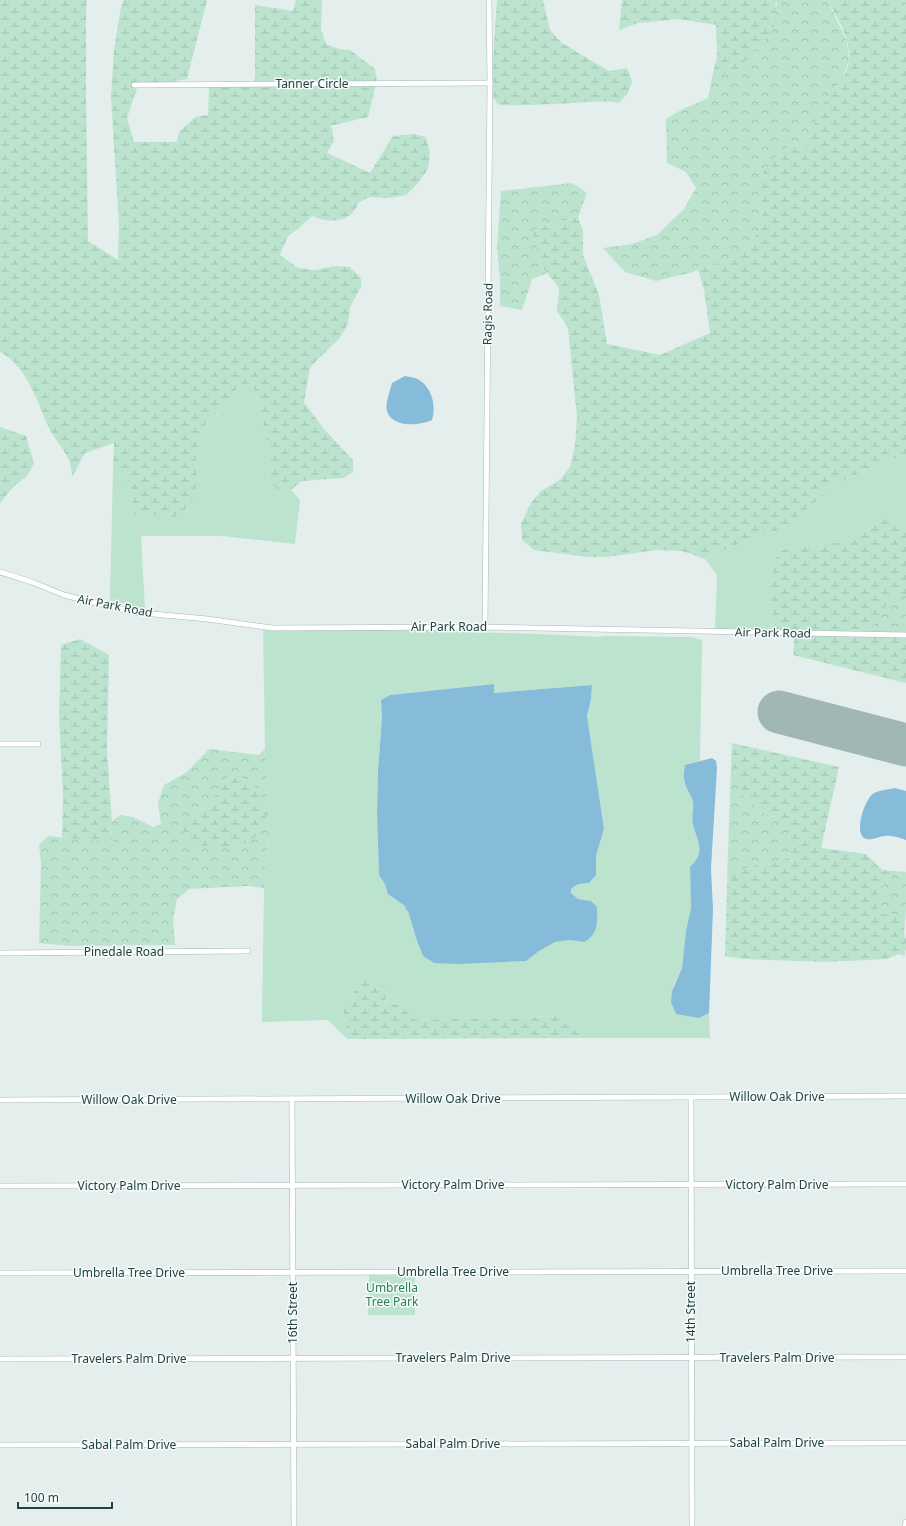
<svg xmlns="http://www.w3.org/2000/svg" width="906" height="1526" font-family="'Noto Sans',sans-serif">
  <defs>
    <pattern id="forest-crowns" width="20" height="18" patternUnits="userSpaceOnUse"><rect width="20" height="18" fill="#bbe3ce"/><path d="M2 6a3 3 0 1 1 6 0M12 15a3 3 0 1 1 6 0" fill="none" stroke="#a0c4b2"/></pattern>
    <pattern id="wetland-marsh" width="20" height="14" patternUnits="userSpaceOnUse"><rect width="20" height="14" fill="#bbe3ce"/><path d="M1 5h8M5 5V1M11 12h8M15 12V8" fill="none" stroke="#a0c4b2"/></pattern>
  </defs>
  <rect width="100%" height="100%" fill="#e4efed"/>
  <!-- green -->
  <g fill="#bbe3ce" fill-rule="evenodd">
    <path d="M239 384 252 385 257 397 266 438 269 458 268 475 290 489 300 500 295 544 222 536H141L145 609 110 600 113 469 127 478C131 490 131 503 135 515H152L197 478 196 455 201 436 207 420 218 414Z"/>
    <path d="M906 455V525L892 522 886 517 862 533 840 542 778 550 777 632H715L717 575 705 559 734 546 782 529 817 501 830 486 892 459Z"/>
    <path d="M263 626 539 634 601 637V636L692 637 702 640 700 761 685 765C684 771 683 780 686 786 689 792 693 797 693 803 694 810 691 818 693 825 698 843 706 852 690 868L691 908 686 931 682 968 673 986 671 1002 699 1018 709 1013 710 1038H578L584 1029 578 1025 565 1024 562 1016 416 1020 399 1004 384 1003 387 994 354 992 352 1003 344 1020 347 1029 356 1039H347L328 1020 262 1022 264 888 269 824 265 749ZM494 684 493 693 592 685 591 699 587 716 604 829 596 856V875L589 883 578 884 571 889V893L578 899 591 901 584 942 570 940 555 942 539 951 526 961 434 963 423 956 417 941 408 911 406 910 405 906 388 894 386 884 379 875 377 813 378 770 382 718 381 700 390 695Z"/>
    <path d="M369 1275 415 1276V1315H368Z"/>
  </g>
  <!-- forest -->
  <g fill="url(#forest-crowns)" fill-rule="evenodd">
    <path d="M776 0H827L847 41 849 61 841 81 825 102 813 149 794 145 783 150 775 158 761 193 763 219 757 234 741 254 733 259 711 265 693 272 656 281 625 272 603 248 632 244 657 235 684 209 696 188 686 172 667 163 666 119 681 110 708 98 712 77 734 71 777 5Z"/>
    <path d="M890 0H906V10Z"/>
    <path d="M572 183 587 193 578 217 539 227 542 267 547 273 532 279 522 310 500 306V281L497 246 501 191Z"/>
    <path d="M894 594 906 595V632H868Z"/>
    <path d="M209 749 259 755 265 749 269 824 264 888 248 886 189 889 177 899 173 920 175 945 69 946 39 943 41 863 39 845 48 836 113 842 110 823 120 815 133 817 153 827 161 824 158 803 164 785 187 772ZM228 777 247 779 258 790 261 802 192 814C201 811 210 806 215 797 221 786 216 785 228 777Z"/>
    <path d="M731 766 736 775 741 793 761 812 782 820 794 844 788 858 772 863 757 865 741 871 731 880 727 882Z"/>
    <path d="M892 871 906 872V912L905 921 900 915 881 914 874 901Z"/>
  </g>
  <!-- wetland -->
  <g fill="url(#wetland-marsh)">
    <path d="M0 0H87L86 7V94L88 241 118 260 119 225 111 97 114 49 121 7 124 0H207L187 79 137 88 127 118 134 142H177L179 132 195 117 208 115 209 87 255 86V5L293 11 296 0H322L321 29 326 44 339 49 350 50 375 69 377 80 368 117 330 126 332 128 334 141 327 153 370 173 393 136 414 134 426 137 430 152 428 169 418 183 406 195 390 198 370 197 359 202C351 223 331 224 312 216L299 228 288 236 280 255 298 268 315 270 334 266 350 267 361 278V287L350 307 348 324 338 340 310 367 304 402 323 428 353 460V472L343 478 302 481 291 490H277L268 475 269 458 266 438 257 397 252 385 239 384C227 402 227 409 207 420L201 436 196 455 197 478 193 502 175 517 152 515H135C131 503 131 491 127 478L113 469 114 443 85 453 72 477C72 455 58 446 49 428 37 402 28 367 0 352Z"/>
    <path d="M497 0H543L550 30 562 43 609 71 627 68 632 81 628 93 619 103C604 100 589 102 573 103 549 104 524 106 499 105L492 97V76Z"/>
    <path d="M622 0H776L774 26 760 47 734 71 712 77 717 57 716 25 679 19 638 23 619 30Z"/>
    <path d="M827 0H890L906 10V455L892 459 830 486 817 501 782 529 734 546 705 559 682 551 656 550 607 557H589L534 550 522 540 521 524 531 503 541 491 561 479 570 467 575 446 577 417 568 328 557 311 559 291 558 286 542 267 533 234 539 227 578 217 583 232V255L599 295 607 344 660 355 710 333 704 289 698 270 711 265 733 259 741 254 757 234 763 219 761 193 764 171 775 158 783 150 794 145 812 149C810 142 811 138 813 131 815 121 819 112 824 103 833 89 847 78 849 61 851 39 838 18 827 1Z"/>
    <path d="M0 427 26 436 34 464 27 476 13 487 0 503Z"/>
    <path d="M886 517 892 522 906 525V595H894L868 632H906V683L793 655 795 632H777L769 595 778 550 840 542 862 533Z"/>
    <path d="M80 639 109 655 107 750 112 822 110 823 113 843 62 837 63 795 59 715 61 645Z"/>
    <path d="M732 743 839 767 821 848 866 854 882 870 892 871 874 901 881 914 901 915 905 921 904 932 906 939V949L904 956 899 954 887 959 825 962 744 959 725 956 727 882 731 880 741 871 757 865 772 863 788 858 794 844 782 820 761 812 741 793 736 775 731 766Z"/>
    <path d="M228 777 247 779 258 790 266 816 259 834 248 843 231 847 195 845 184 836 183 824 192 814 203 810 214 799 220 782Z"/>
    <path d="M363 981C374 982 383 984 392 991L387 994 384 1003 399 1004 416 1020 562 1016 565 1024 578 1025 584 1029 578 1038 356 1039 347 1029 344 1020V1009L352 1003 354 992Z"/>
  </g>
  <!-- water -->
  <g fill="#86bbda">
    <path d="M405 376C408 377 412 377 415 378 431 384 437 405 432 420 420 426 392 428 387 411 385 402 390 392 392 383Z"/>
    <path d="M494 684V693L592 685 591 699 587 716 604 829 596 856V875L589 883 578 884 571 889V893L578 899 591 901 597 907C597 922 599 934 584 942L570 940 555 942 539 951 526 961 458 964 434 963 423 956 417 941 408 911 406 910 405 906 388 894 385 884 379 875 377 813 378 770 382 718 381 700 390 695Z"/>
    <path d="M712 758 716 761 717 768 711 868 713 909 709 1013 699 1018 676 1014 671 1002 672 991 682 968 686 931 691 908 690 867C706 852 698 843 693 825 691 818 694 810 693 803 693 796 686 790 685 783 683 778 684 771 685 765Z"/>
    <path d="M895 788 906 791V840C900 838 892 835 885 836 878 836 871 842 864 838 854 831 865 798 874 793 878 791 889 789 895 788Z"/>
  </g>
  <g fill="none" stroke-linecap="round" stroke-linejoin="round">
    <!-- runway -->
    <path stroke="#a0b7b5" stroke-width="43" d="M779 712 906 745"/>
    <!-- minor casing -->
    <g stroke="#a6b8b6" stroke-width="6">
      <g id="minor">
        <path d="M134 85 490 83"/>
        <path d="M0 572 32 582 64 595 132 612 207 619 272 628 485 627 906 635"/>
        <path d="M485 627 490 83 489 0"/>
        <path d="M0 744H38"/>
        <path d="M0 953 248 951"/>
        <path d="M691 1098 692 1526"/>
        <path d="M292 1099 294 1526"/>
        <path d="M0 1100 906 1096"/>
        <path d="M0 1186 906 1184"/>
        <path d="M0 1273 906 1271"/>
        <path d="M0 1359 906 1357"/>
        <path d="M0 1445 906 1443"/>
        <path d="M905 1526 906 1522"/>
      </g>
    </g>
    <!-- minor -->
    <use href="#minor" stroke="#fff" stroke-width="5"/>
  </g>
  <g text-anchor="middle" stroke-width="3" stroke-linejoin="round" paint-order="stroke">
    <!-- street labels -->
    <g font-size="12" fill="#214442" stroke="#f6fbf9">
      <text x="312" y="88">Tanner Circle</text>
      <text transform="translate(488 314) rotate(-89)" y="4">Ragis Road</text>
      <text transform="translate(115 606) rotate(11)" y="4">Air Park Road</text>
      <text x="449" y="631">Air Park Road</text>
      <text transform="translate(773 633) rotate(1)" y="4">Air Park Road</text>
      <text x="124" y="956">Pinedale Road</text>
      <text x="777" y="1101">Willow Oak Drive</text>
      <text x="453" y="1103">Willow Oak Drive</text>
      <text x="129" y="1104">Willow Oak Drive</text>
      <text x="453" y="1189">Victory Palm Drive</text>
      <text x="777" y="1189">Victory Palm Drive</text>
      <text x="129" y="1190">Victory Palm Drive</text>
      <text x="777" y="1275">Umbrella Tree Drive</text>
      <text x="453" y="1276">Umbrella Tree Drive</text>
      <text x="129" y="1277">Umbrella Tree Drive</text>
      <text transform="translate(691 1312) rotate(-90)" y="4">14th Street</text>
      <text transform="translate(293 1313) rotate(-90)" y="4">16th Street</text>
      <text x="453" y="1362">Travelers Palm Drive</text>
      <text x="777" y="1362">Travelers Palm Drive</text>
      <text x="129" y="1363">Travelers Palm Drive</text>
      <text x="777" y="1447">Sabal Palm Drive</text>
      <text x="453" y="1448">Sabal Palm Drive</text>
      <text x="129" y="1449">Sabal Palm Drive</text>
    </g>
    <!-- park labels -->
    <g font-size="12" fill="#25805c" stroke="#f6fbf9">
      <text x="392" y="1292">Umbrella<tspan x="392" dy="14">Tree Park</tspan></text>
    </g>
  </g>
  <!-- scale -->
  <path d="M18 1502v6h94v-6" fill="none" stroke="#214442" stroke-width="2"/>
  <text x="24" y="1502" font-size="12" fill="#214442" stroke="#f6fbf9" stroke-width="3" paint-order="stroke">100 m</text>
</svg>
